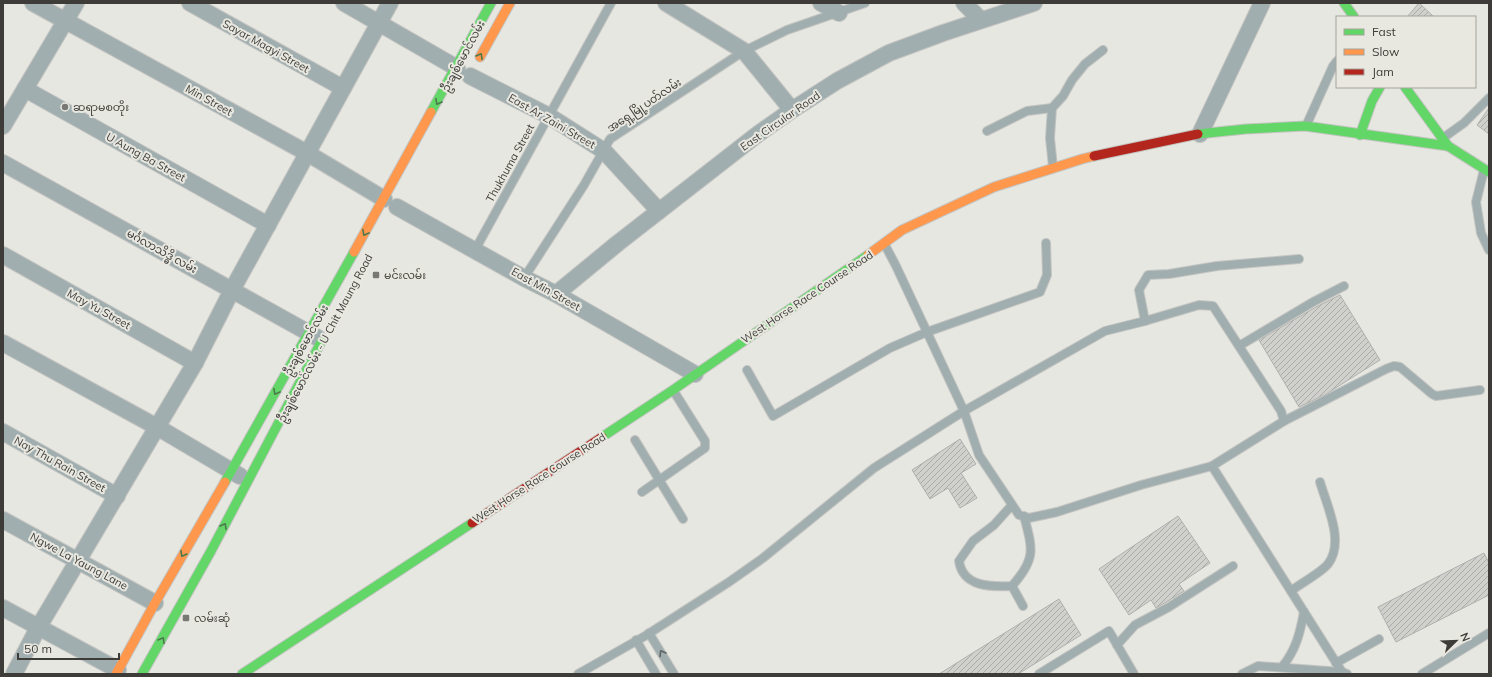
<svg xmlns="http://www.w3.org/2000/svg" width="1492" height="677" font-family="Mulish,'Noto Sans Myanmar',sans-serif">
  <defs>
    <pattern id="building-hatch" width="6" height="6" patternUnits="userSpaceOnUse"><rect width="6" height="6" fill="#d0d0cc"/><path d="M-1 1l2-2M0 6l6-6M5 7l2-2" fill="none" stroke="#aaaaa7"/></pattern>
  </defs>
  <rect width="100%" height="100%" fill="#e7e7e2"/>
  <!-- building -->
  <g fill="url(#building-hatch)" stroke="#afafac">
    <path d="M1419 3 1434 17H1407Z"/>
    <path d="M1489 108V134L1477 125Z"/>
    <path d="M1340 295 1380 360 1326 394 1299 407 1259 340 1316 307Z"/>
    <path d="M960 439 976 464 961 473 977 498 960 508 948 488 930 499 912 470Z"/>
    <path d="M1178 516 1210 563 1179 584 1184 591 1166 602 1156 608 1151 600 1129 615 1099 569Z"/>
    <path d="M1484 553 1489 563V595L1396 642 1378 607Z"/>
    <path d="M1059 599 1081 635 1018 674H939Z"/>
  </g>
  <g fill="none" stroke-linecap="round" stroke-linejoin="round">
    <!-- lane casing -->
    <g stroke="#c4c4c1" stroke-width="10">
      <g id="lane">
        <path d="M1306 126 1333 66 1337 61"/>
        <path d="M987 131 1027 111 1052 108"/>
        <path d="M1443 138 1464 123 1489 98"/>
        <path d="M1053 167 1050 138 1052 108 1063 96 1072 80 1085 64 1103 50"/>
        <path d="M1484 170 1476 202 1481 233 1489 250"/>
        <path d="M885 245 896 266 964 411 979 455 1019 515 1029 518 1057 512 1141 485 1212 466"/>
        <path d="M475 250 611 3"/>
        <path d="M524 278 584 185 610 139 744 51 787 30 865 3"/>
        <path d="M1145 321 1139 290 1148 275 1169 274 1217 266 1299 259"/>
        <path d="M1239 346 1313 302 1344 286"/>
        <path d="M747 370 773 416 890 348 927 332 1040 292 1047 275 1046 243"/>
        <path d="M1284 421 1386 369 1394 366 1400 367 1432 394 1436 396 1480 390"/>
        <path d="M635 440 683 519"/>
        <path d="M642 492 705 448V441L673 390"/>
        <path d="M1012 505 994 525 973 541 959 561C963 587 990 587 1012 586 1036 559 1033 550 1024 516"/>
        <path d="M1012 586 1023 606"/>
        <path d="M1291 591C1300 584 1322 572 1328 564 1345 542 1327 506 1320 482"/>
        <path d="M649 633 674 674"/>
        <path d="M636 640 656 674"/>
        <path d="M1117 645 1135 625 1169 607 1233 566"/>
        <path d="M1336 663 1379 639"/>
        <path d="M1282 667C1296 650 1300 633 1304 612"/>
        <path d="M578 674 645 636 729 582 763 558 874 468 964 411 1105 331 1145 321 1199 305 1213 306 1281 411 1284 421 1212 466 1342 672"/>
        <path d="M1039 674 1109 631 1134 674"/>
        <path d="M1242 674 1258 666 1342 672 1347 674"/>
        <path d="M1422 674 1489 633"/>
      </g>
    </g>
    <!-- street casing -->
    <g stroke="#c4c4c1" stroke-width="18">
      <g id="street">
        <path d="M33 3 307 153 384 199"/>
        <path d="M190 3 343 88"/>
        <path d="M344 3 457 68"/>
        <path d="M666 3 744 51 792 110"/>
        <path d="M821 3 839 13"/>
        <path d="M964 3 981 20"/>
        <path d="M470 76 549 116 604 151 659 211"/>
        <path d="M25 89 268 225"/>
        <path d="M3 126 76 3"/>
        <path d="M1200 134 1262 3"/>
        <path d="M3 163 318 338"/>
        <path d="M397 207 524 278 556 294 695 374"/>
        <path d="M3 255 195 363"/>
        <path d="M556 294 618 243 758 134 792 110 837 81 889 53 943 33 1034 3"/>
        <path d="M3 343 157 427 240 476"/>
        <path d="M3 432 117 496"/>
        <path d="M3 520 155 603"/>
        <path d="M3 608 118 670"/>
        <path d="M14 674 38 628 195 363 232 290 390 3"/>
      </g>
    </g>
    <!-- fast casing -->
    <g stroke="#c4c4c1" stroke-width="11">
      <g id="fast">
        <path d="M1344 3 1354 17"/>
        <path d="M1405 87 1448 146 1489 172"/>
        <path d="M431 112 491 3"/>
        <path d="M1198 134 1246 129 1305 126 1448 146"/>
        <path d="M1360 135 1372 101 1380 87"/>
        <path d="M602 437 673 390 868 255"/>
        <path d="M225 482 354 252"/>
        <path d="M142 674 211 551 321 342"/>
        <path d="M242 674 472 523"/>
      </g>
    </g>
    <!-- slow casing -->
    <g stroke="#c4c4c1" stroke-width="11">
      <g id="slow">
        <path d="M480 57 510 3"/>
        <path d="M354 252 431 112"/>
        <path d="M868 255 902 230 994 187 1082 159 1094 156"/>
        <path d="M116 674 155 603 225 482"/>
      </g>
    </g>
    <!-- jam casing -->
    <g stroke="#c4c4c1" stroke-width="11">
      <g id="jam">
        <path d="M1094 156 1198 134"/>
        <path d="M472 523 602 437"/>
      </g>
    </g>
    <!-- lane -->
    <use href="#lane" stroke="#a1aeb0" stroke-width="8"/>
    <!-- street -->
    <use href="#street" stroke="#a1aeb0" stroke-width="16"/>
    <!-- fast -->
    <use href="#fast" stroke="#63d668" stroke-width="9"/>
    <!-- slow -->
    <use href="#slow" stroke="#ff974d" stroke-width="9"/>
    <!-- jam -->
    <use href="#jam" stroke="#b3261e" stroke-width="9"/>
  </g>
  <!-- one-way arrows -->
  <defs><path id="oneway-chevron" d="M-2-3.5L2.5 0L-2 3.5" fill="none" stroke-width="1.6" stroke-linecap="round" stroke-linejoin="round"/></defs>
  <g stroke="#4c7a4c">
    <use href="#oneway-chevron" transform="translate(480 56) rotate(-61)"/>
    <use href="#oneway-chevron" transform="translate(438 102) rotate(119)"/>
    <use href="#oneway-chevron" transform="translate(365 233) rotate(119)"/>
    <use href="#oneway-chevron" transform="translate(276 392) rotate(119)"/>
    <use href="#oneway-chevron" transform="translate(224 526) rotate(-61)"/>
    <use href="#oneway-chevron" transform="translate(183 554) rotate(120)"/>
    <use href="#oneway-chevron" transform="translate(162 640) rotate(-60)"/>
  </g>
  <use stroke="#606463" href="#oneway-chevron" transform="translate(662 653) rotate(-121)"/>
  <!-- markers -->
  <g fill="#787874" stroke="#e9e8e0" stroke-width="1.5">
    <circle cx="65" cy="107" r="4"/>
    <rect x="372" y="271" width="8" height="8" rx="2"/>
    <rect x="182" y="614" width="8" height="8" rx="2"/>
  </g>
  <g text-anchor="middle" stroke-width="4" stroke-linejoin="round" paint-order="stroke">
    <!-- street labels -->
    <g font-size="11" fill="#3d3c39" stroke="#e9e8e0">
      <text transform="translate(266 46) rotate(29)" y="4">Sayar Magyi Street</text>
      <text transform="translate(463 56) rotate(-62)" y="4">ဦးချစ်မောင်လမ်း</text>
      <text transform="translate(209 100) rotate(29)" y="4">Min Street</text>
      <text transform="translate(644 105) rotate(-34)" y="4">အရှေ့မြို့ပတ်လမ်း</text>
      <text transform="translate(552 121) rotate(30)" y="4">East Ar Zaini Street</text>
      <text transform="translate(780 121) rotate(-35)" y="4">East Circular Road</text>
      <text transform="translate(146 157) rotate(29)" y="4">U Aung Ba Street</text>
      <text transform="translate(510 163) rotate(-61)" y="4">Thukhuma Street</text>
      <text transform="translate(162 251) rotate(29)" y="4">မင်္ဂလာသိဒ္ဓိ လမ်း</text>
      <text transform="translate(546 289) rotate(29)" y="4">East Min Street</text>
      <text transform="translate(807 297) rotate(-34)" y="4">West Horse Race Course Road</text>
      <text transform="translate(99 309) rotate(29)" y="4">May Yu Street</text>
      <text transform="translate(325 338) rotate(-62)" y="4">ဦးချစ်မောင်လမ်း - U Chit Maung Road</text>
      <text transform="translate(306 340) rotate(-61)" y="4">ဦးချစ်မောင်လမ်း</text>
      <text transform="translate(60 464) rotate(29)" y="4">Nay Thu Rain Street</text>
      <text transform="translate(539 478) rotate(-33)" y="4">West Horse Race Course Road</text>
      <text transform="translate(79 561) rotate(28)" y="4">Ngwe La Yaung Lane</text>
    </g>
    <!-- poi labels -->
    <g font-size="11" fill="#3d3c39" stroke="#e9e8e0" text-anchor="start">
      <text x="73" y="111">ဆရာမစတိုး</text>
      <text x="384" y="279">မင်းလမ်း</text>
      <text x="194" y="622">လမ်းဆုံ</text>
    </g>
  </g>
  <!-- border -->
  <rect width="1492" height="677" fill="none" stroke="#3d3c39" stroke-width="8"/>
  <!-- legend -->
  <rect x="1336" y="16" width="140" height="72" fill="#e9e8e0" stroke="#a4a39d"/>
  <rect x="1344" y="29" width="20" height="6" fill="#63d668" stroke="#a4a39d"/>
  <text x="1372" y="36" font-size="12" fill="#3d3c39">Fast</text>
  <rect x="1344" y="49" width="20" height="6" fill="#ff974d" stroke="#a4a39d"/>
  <text x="1372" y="56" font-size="12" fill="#3d3c39">Slow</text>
  <rect x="1344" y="69" width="20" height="6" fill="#b3261e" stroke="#a4a39d"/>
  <text x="1372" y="76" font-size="12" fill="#3d3c39">Jam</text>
  <!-- north arrow -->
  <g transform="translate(1456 641) rotate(67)" stroke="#e9e8e0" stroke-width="3" paint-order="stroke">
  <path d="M0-3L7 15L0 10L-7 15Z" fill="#3d3c39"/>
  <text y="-6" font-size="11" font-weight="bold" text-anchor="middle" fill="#3d3c39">N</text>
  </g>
  <!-- scale -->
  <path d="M18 653v6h101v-6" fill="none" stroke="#3d3c39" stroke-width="2"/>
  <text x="24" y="653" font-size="12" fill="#3d3c39" stroke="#e9e8e0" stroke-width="3" paint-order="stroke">50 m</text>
</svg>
